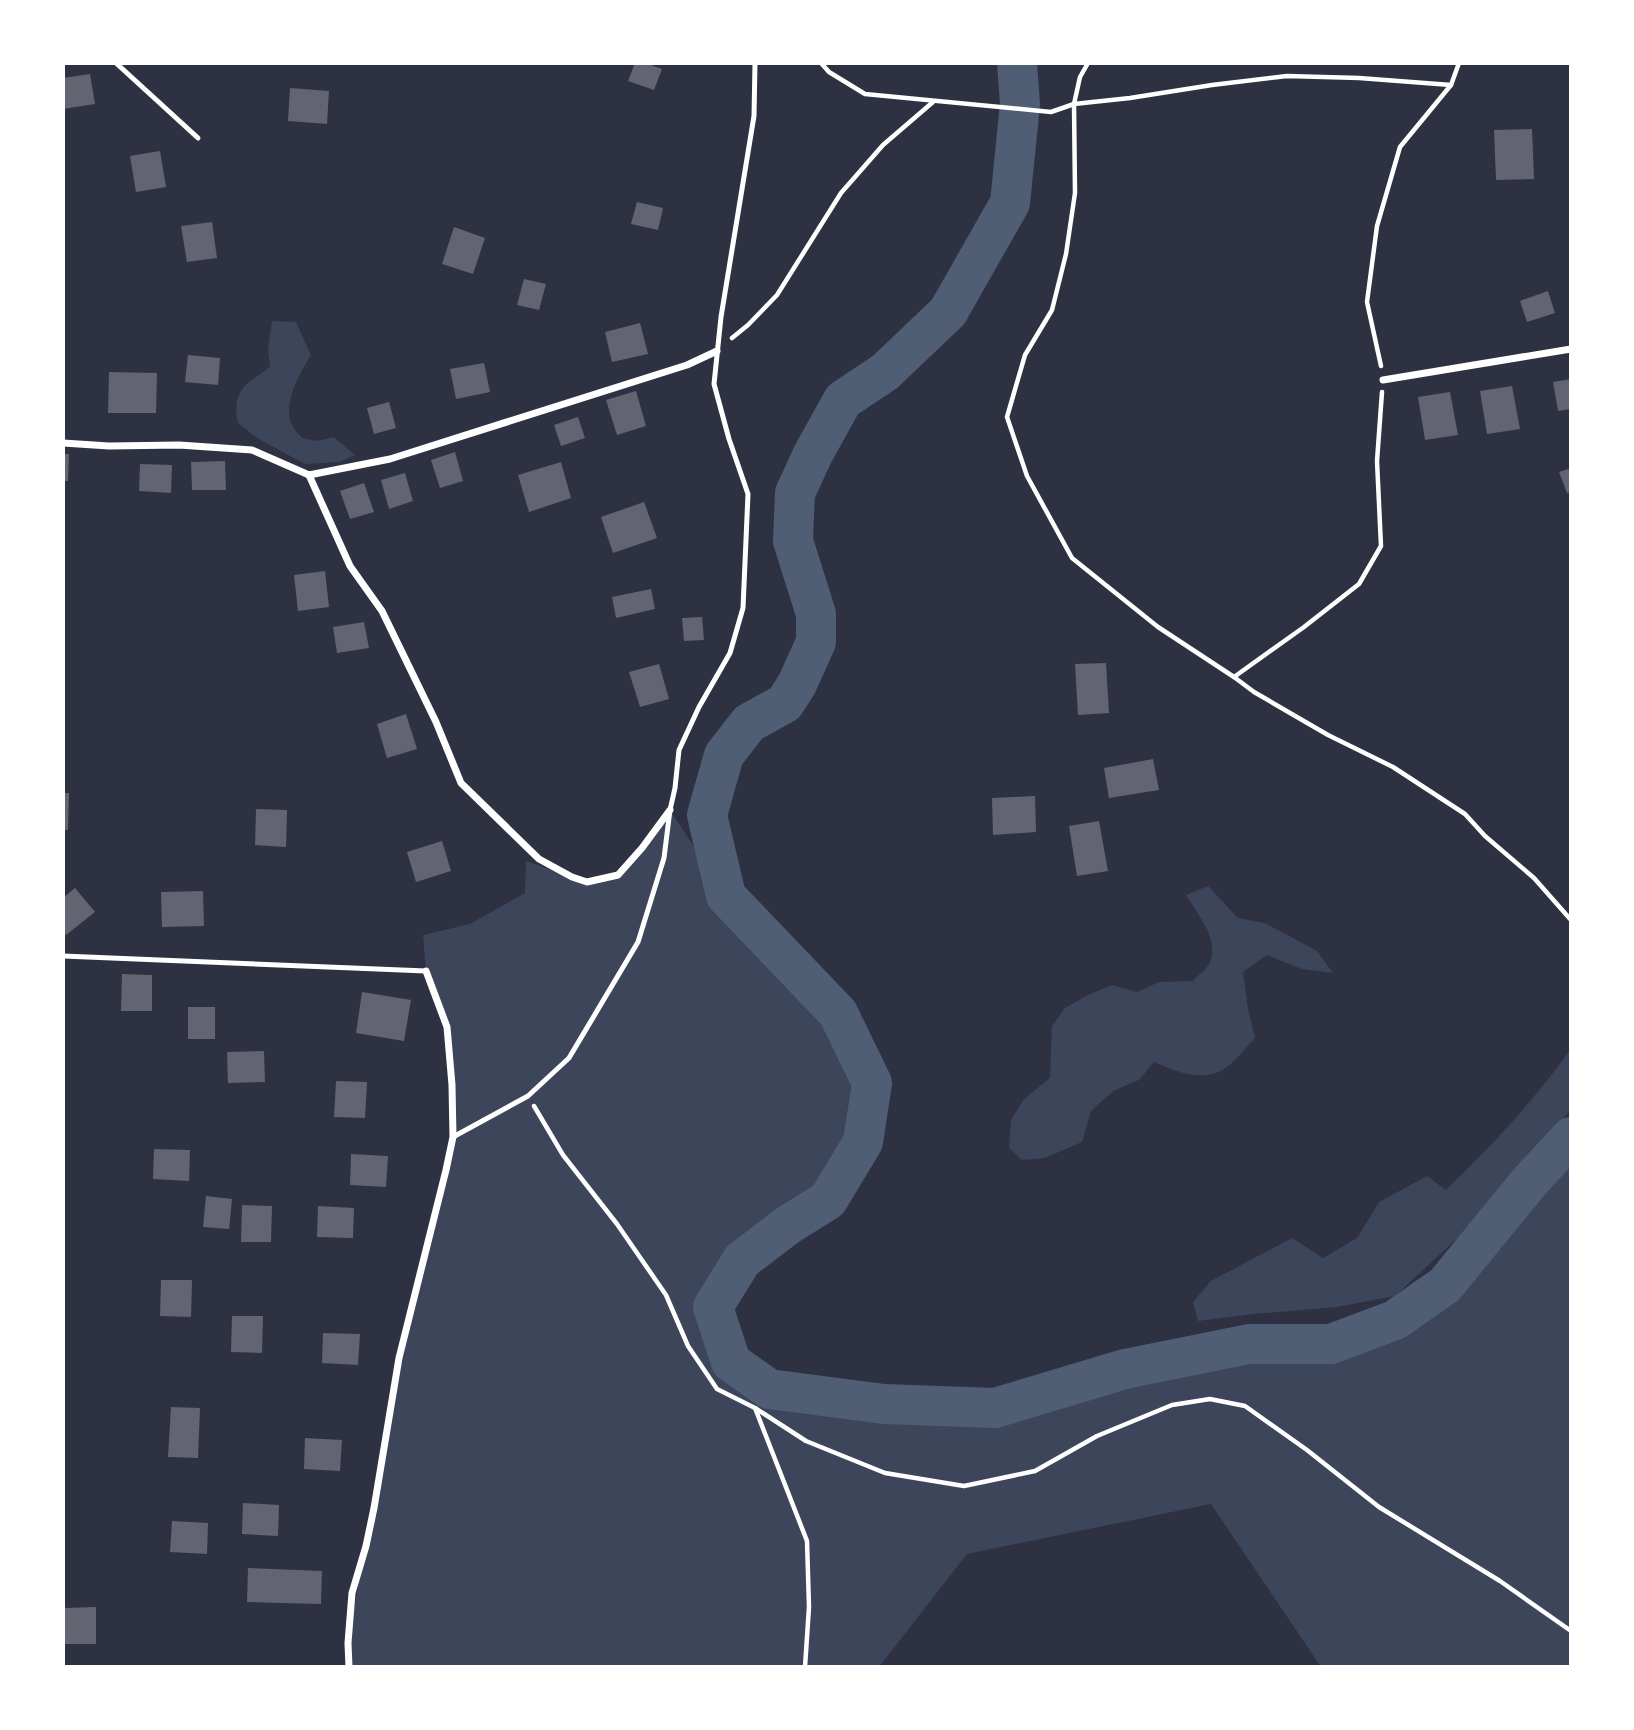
<svg xmlns="http://www.w3.org/2000/svg" width="1634" height="1730" font-family="'PT Sans Narrow',sans-serif">
  <rect width="100%" height="100%" fill="#2d3142"/>
  <!-- green -->
  <g fill="#3c4559">
    <path d="M272 321 296 322 311 355C301 371 285 399 290 419 291 426 298 433 302 438L317 441 334 437 355 455 340 462 305 464 257 438 238 423C231 389 246 385 270 367L268 350Z"/>
    <path d="M670 810 726 896 838 1013 872 1083 863 1142 828 1200 788 1225 731 1278 713 1307 731 1362 769 1389 884 1404 995 1408 1125 1369 1249 1344H1331L1395 1320 1445 1285 1531 1180 1571 1137V1667H1321L1211 1504 967 1554 879 1667H349L348 1643 399 1358 453 1137 447 1027 426 971 423 935 470 924 525 893 526 861 587 882 618 875Z"/>
    <path d="M1208 886 1238 918 1265 923 1317 951 1333 973 1302 969 1267 955 1243 972 1248 1009 1255 1038C1246 1047 1238 1059 1228 1066 1206 1084 1176 1072 1154 1062L1139 1080 1113 1091 1091 1111 1082 1142 1045 1158 1022 1160 1009 1148 1011 1120 1024 1099 1050 1078 1052 1026 1065 1008 1086 996 1112 985 1137 992 1159 982 1193 981C1197 976 1206 970 1209 964 1221 940 1197 914 1186 895Z"/>
    <path d="M1571 1049V1109L1529 1161 1465 1231 1395 1296 1337 1307 1254 1314 1198 1321 1193 1302 1211 1281 1292 1238 1323 1258 1357 1238 1379 1202 1427 1176 1446 1190C1492 1146 1534 1100 1571 1049Z"/>
  </g>
  <g fill="none" stroke-linecap="round" stroke-linejoin="round">
    <!-- river -->
    <path stroke="#4f5d75" stroke-width="40" d="M1017 63 1020 104 1010 203 948 312 885 372 843 400 813 454 795 493 793 541 816 614V642L797 684 785 703 749 723 724 755 707 815 726 896 838 1013 872 1083 863 1142 828 1200 788 1225 742 1260 713 1307 731 1362 769 1389 884 1404 995 1408 1125 1369 1249 1344H1331L1395 1320 1445 1285 1531 1180 1571 1137"/>
  </g>
  <!-- building -->
  <g fill="#626471">
    <path d="M635 63H645L662 69 654 90 628 81Z"/>
    <path d="M90 74 95 104 63 109V78Z"/>
    <path d="M290 88 329 91 327 124 288 121Z"/>
    <path d="M1532 129 1534 179 1496 180 1494 130Z"/>
    <path d="M160 151 166 187 136 192 130 156Z"/>
    <path d="M637 202 663 208 658 230 631 224Z"/>
    <path d="M212 222 217 258 187 262 181 226Z"/>
    <path d="M454 227 485 238 473 274 442 264Z"/>
    <path d="M524 279 546 284 539 310 517 305Z"/>
    <path d="M1548 291 1555 313 1527 322 1520 301Z"/>
    <path d="M640 323 648 354 612 362 605 332Z"/>
    <path d="M188 355 220 358 218 385 185 382Z"/>
    <path d="M484 363 490 392 456 399 450 369Z"/>
    <path d="M109 372 157 373 156 413H108Z"/>
    <path d="M1571 379V409L1558 411 1553 382Z"/>
    <path d="M1512 386 1520 429 1487 434 1480 391Z"/>
    <path d="M636 391 646 426 617 435 606 400Z"/>
    <path d="M1450 392 1458 435 1425 440 1418 397Z"/>
    <path d="M389 402 396 428 374 434 367 408Z"/>
    <path d="M578 417 585 438 561 446 554 425Z"/>
    <path d="M455 452 463 481 440 488 431 460Z"/>
    <path d="M63 454H69L68 481H63Z"/>
    <path d="M225 461 226 490H192L191 462Z"/>
    <path d="M561 462 571 498 529 512 518 475Z"/>
    <path d="M140 464 172 465 171 493 139 491Z"/>
    <path d="M1571 468V492L1567 493 1559 472Z"/>
    <path d="M405 473 413 501 389 509 381 480Z"/>
    <path d="M364 483 374 512 350 519 340 491Z"/>
    <path d="M644 502 657 538 613 553 601 517Z"/>
    <path d="M325 571 329 607 298 611 294 575Z"/>
    <path d="M651 589 655 609 616 618 612 597Z"/>
    <path d="M702 617 704 640 684 641 682 618Z"/>
    <path d="M364 622 369 648 337 653 333 627Z"/>
    <path d="M1106 663 1109 713 1078 715 1075 664Z"/>
    <path d="M659 664 669 699 640 707 629 672Z"/>
    <path d="M406 714 417 749 387 758 377 724Z"/>
    <path d="M1153 759 1159 790 1109 798 1104 768Z"/>
    <path d="M63 793H69L68 830H63Z"/>
    <path d="M1035 796 1036 832 993 835 992 798Z"/>
    <path d="M256 809 287 810 286 847 255 845Z"/>
    <path d="M1099 821 1108 871 1077 876 1069 826Z"/>
    <path d="M442 841 451 871 416 882 407 852Z"/>
    <path d="M75 888 95 912 66 935 63 931V898Z"/>
    <path d="M203 891 204 926 162 927 161 892Z"/>
    <path d="M122 974 152 975V1011H121Z"/>
    <path d="M362 992 411 1000 404 1041 356 1033Z"/>
    <rect x="188" y="1007" width="27" height="32"/>
    <path d="M264 1051 265 1082 228 1083 227 1052Z"/>
    <path d="M336 1081 367 1082 365 1118 334 1117Z"/>
    <path d="M154 1149 190 1150 189 1181 153 1179Z"/>
    <path d="M351 1154 388 1156 386 1187 350 1185Z"/>
    <path d="M206 1196 232 1199 229 1229 203 1227Z"/>
    <path d="M242 1205 272 1206 271 1242H241Z"/>
    <path d="M318 1206 354 1208 353 1238 317 1237Z"/>
    <path d="M161 1280H192L191 1317 160 1316Z"/>
    <path d="M232 1316H263L262 1353 231 1352Z"/>
    <path d="M323 1333 360 1334 358 1365 322 1363Z"/>
    <path d="M171 1407 200 1408 198 1458 168 1457Z"/>
    <path d="M305 1438 342 1440 340 1471 304 1469Z"/>
    <path d="M243 1503 279 1505 278 1536 242 1534Z"/>
    <path d="M172 1521 208 1523 207 1554 170 1552Z"/>
    <path d="M248 1568 322 1571 321 1604 247 1602Z"/>
    <path d="M96 1607V1644H65V1608Z"/>
  </g>
  <g fill="none" stroke-linecap="round" stroke-linejoin="round">
    <!-- path -->
    <g stroke="#fff" stroke-width="4.5">
      <path d="M821 63 829 72 865 94 1051 112 1074 104 1130 98 1212 85 1287 76 1359 78 1451 85"/>
      <path d="M1088 63 1080 77 1074 104 1075 193 1066 254 1052 310 1025 355 1007 417 1027 476 1072 558 1158 627 1234 677 1254 692 1328 735 1393 767 1465 814 1485 836 1534 878 1571 920"/>
      <path d="M732 338 748 325 777 295 841 193 883 145 933 102"/>
      <path d="M1381 366 1367 302 1377 226 1400 147 1451 85 1459 63"/>
      <path d="M1234 677 1304 627 1359 584 1381 546 1377 461 1382 392"/>
      <path d="M534 1106 563 1155 617 1224 666 1295 688 1346 717 1389 755 1408 807 1541 809 1607 805 1667"/>
      <path d="M755 1408 806 1441 885 1473 964 1486 1035 1471 1097 1436 1172 1405 1210 1399 1245 1406 1307 1450 1379 1507 1500 1581 1571 1631"/>
    </g>
    <!-- service -->
    <g stroke="#fff" stroke-width="5">
      <path d="M116 63 198 138"/>
      <path d="M63 956 426 971"/>
      <path d="M453 1137 528 1096 569 1058 638 942 664 858 670 810 675 788 679 750 699 707 730 653 743 608 748 494 729 439 714 384 721 317 754 116 755 63"/>
    </g>
    <!-- minor -->
    <g stroke="#fff" stroke-width="7">
      <path d="M1383 380 1571 349"/>
      <path d="M63 443 109 446 179 445 252 450 309 475 390 459 687 365 717 351"/>
      <path d="M309 475 350 566 382 611 436 722 461 783 539 859 572 877 587 882 618 875 642 848 670 810"/>
      <path d="M349 1667 348 1643 352 1593 366 1546 374 1508 399 1358 446 1170 453 1137 452 1085 447 1027 426 971"/>
    </g>
  </g>
  <!-- border -->
  <rect width="1634" height="1730" fill="none" stroke="#ffffff" stroke-width="130"/>
</svg>
